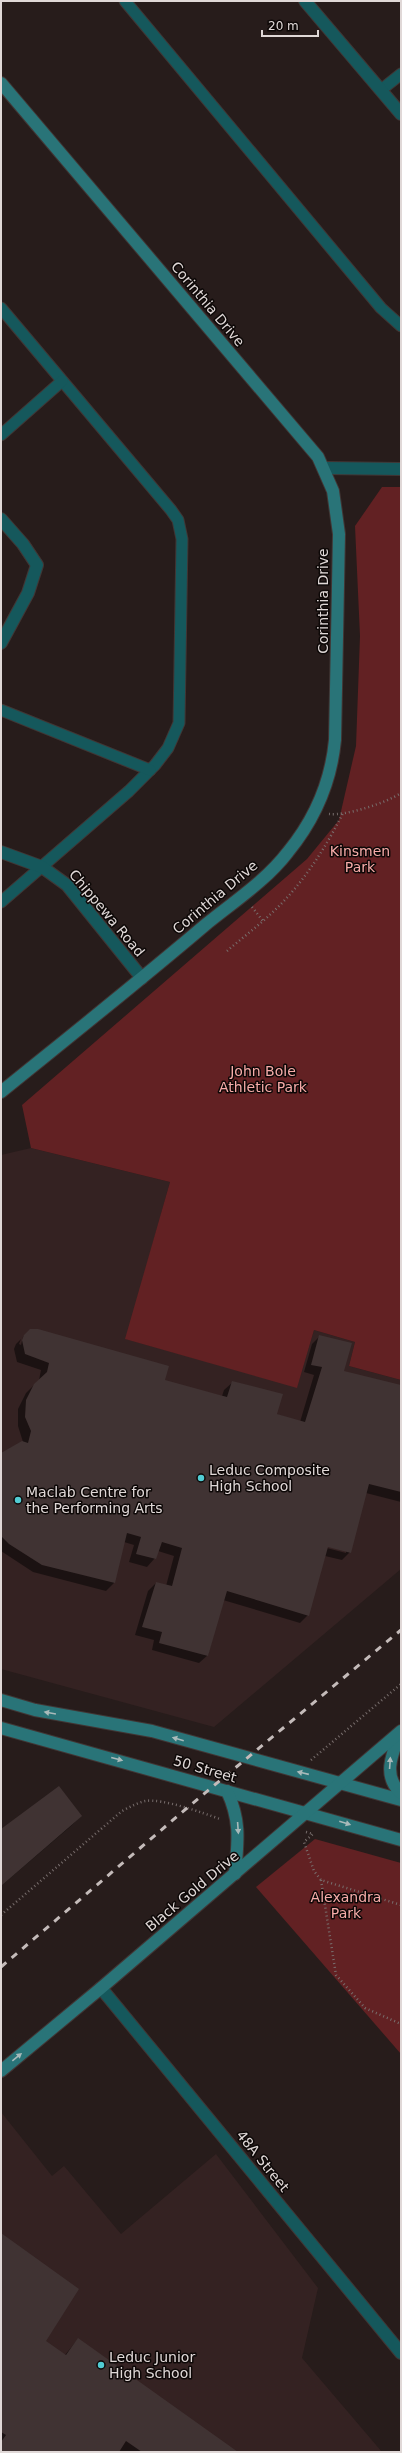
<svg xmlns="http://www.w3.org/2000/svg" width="402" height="2453" font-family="'DejaVu Sans',sans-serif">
  <rect width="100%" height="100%" fill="#271c1b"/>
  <!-- built -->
  <g fill="#342222">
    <path d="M31 1148 170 1182 126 1339 297 1387 314 1330 355 1342 349 1366 401 1380V1569L214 1727 1 1669V1155Z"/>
    <path d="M1 2112 52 2176 64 2166 121 2234 216 2154 318 2288 302 2358 382 2452H1Z"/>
  </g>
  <!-- green -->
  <g fill="#622123">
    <path d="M382 487H401V1380L349 1366 355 1342 314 1330 297 1388 125 1339 170 1182 31 1148 22 1105 307 859 339 820 356 746 360 636 355 526Z"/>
    <path d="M315 1839 401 1863V2054L256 1887Z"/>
  </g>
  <!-- shadow -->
  <g fill="#0007" fill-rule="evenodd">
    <path d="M31 1330 164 1381 222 1396 224 1390 233 1382 276 1414 300 1422 314 1375 304 1372 312 1344 320 1336 343 1372 401 1386V1502L366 1493 350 1552 342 1560 325 1556 308 1615 300 1623 223 1600 208 1655 199 1663 152 1650 154 1640 135 1635 148 1591 156 1583 166 1586 174 1556 158 1551 155 1558 147 1567 129 1562 134 1545 124 1542 114 1583 106 1591 33 1572 1 1551V1454L23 1442 18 1426V1409L26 1393 39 1380 41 1370 17 1362 14 1349 16 1344 21 1339 19 1344 21 1345 23 1337ZM324 1545 346 1550V1553L323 1547Z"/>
    <path d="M81 1816 71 1826 1 1886V1830Z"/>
    <path d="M1 2235 44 2342 65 2355 78 2339 236 2452H122L119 2450 117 2452H1Z"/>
  </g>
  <!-- building -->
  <g fill="#403333">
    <path d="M30 1329H38L169 1366 165 1380 227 1397 232 1381 283 1394 277 1414 305 1422 322 1367 311 1365 319 1335 352 1343 344 1371 401 1385V1492L369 1484 351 1553 328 1547 309 1616 227 1591 208 1656 159 1643 162 1632 142 1627 156 1582 172 1586 182 1548 162 1542 156 1559 136 1554 141 1537 127 1533 115 1583 42 1565 9 1544 1 1536V1453L22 1441 28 1443 31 1431 25 1417 26 1400 34 1384 47 1372 49 1363 25 1354 22 1340 24 1335Z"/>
    <path d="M59 1786 82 1816 1 1886V1829Z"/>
    <path d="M1 2233 79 2289 46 2341 66 2355 78 2338 238 2452H142L126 2441 119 2452H1V2442L6 2435 1 2432Z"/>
  </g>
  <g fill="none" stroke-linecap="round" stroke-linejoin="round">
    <!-- lane casing -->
    <g stroke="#413635" stroke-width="13">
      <g id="lane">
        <path d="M125 1 381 308 401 326"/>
        <path d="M381 90 401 74"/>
        <path d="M1 308 171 510 178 520 182 539 179 723 168 748 155 765 129 791 1 902"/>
        <path d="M1 435 62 381"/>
        <path d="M1 710 150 770"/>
      </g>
    </g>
    <!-- street casing -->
    <g stroke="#413635" stroke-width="14">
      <g id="street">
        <path d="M305 1 401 114"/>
        <path d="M325 468 401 469"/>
        <path d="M1 519 23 544 37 565 28 593 1 643"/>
        <path d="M1 852 42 867 67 885 142 978"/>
        <path d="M101 1988 401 2353"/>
      </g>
    </g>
    <!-- secondary casing -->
    <g stroke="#413635" stroke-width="14">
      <g id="secondary">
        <path d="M1 83 318 457 333 491 339 534 335 740C331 782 315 819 288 852 266 881 232 903 204 926 137 983 69 1037 1 1092"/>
        <path d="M1 1700 35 1710 152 1731 401 1800"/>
        <path d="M1 1728 401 1840"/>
        <path d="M400 1734C392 1754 382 1776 401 1793"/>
        <path d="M227 1791C241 1821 238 1841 235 1874"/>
        <path d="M1 2071 101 1988 401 1731"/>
      </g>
    </g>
    <!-- path -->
    <g stroke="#786e6d" stroke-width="2.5" stroke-dasharray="1 3" stroke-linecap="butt">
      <path d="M329 814C346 816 386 803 401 793"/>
      <path d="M252 907 263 921"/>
      <path d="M227 951C243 937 261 924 276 909 304 882 326 847 343 813"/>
      <path d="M311 1760 401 1684"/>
      <path d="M306 1832 313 1834 304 1842 314 1871 321 1880 401 1905"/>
      <path d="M321 1880 336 1975 365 2008 401 2024"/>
      <path d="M1 1915 122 1811C130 1807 137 1803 145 1801 162 1798 203 1813 220 1819"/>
    </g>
    <!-- lane -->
    <use href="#lane" stroke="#15585c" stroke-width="11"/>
    <!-- street -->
    <use href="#street" stroke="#15585c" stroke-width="12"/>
    <!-- secondary -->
    <use href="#secondary" stroke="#297478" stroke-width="12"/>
    <!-- rail -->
    <path stroke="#c4bbba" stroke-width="3" stroke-dasharray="7 7" stroke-linecap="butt" d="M1 1967 187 1808 401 1630"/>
  </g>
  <!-- one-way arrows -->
  <defs><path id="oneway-solid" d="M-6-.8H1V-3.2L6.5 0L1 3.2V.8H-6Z"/></defs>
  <g fill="#a9baba">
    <use href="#oneway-solid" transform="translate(50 1713) rotate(-170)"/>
    <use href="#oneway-solid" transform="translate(178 1739) rotate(-164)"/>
    <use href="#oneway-solid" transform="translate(117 1759) rotate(15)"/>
    <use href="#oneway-solid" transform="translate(390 1763) rotate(-86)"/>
    <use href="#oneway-solid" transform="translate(303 1773) rotate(-167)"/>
    <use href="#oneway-solid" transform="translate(345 1823) rotate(17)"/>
    <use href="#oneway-solid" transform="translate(238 1828) rotate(86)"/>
    <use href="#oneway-solid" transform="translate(17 2057) rotate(-39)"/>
  </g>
  <!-- markers -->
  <g fill="#51ccd3" stroke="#0d0807" stroke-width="1.5">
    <circle cx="201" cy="1478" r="4"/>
    <circle cx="18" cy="1500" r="4"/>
    <circle cx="101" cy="2365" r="4"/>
  </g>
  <g text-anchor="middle" stroke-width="3" stroke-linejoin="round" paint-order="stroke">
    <!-- street labels -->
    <g font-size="14" fill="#e0d8d7" stroke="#0d0807">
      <text transform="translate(208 304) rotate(50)" y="5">Corinthia Drive</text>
      <text transform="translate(323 601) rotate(-90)" y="5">Corinthia Drive</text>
      <text transform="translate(215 897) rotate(-40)" y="5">Corinthia Drive</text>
      <text transform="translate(107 913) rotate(50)" y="5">Chippewa Road</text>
      <text transform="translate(205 1769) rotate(16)" y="5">50 Street</text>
      <text transform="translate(192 1891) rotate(-40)" y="5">Black Gold Drive</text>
      <text transform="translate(263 2161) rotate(51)" y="5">48A Street</text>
    </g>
    <!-- park labels -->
    <g font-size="14" fill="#f7aca9" stroke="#0d0807">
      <text x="360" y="856">Kinsmen<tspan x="360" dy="16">Park</tspan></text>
      <text x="263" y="1076">John Bole<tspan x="263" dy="16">Athletic Park</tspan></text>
      <text x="346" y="1902">Alexandra<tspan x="346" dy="16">Park</tspan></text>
    </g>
    <!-- poi labels -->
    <g font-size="14" fill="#e0d8d7" stroke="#0d0807" text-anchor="start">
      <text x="209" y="1475">Leduc Composite<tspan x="209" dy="16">High School</tspan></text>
      <text x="26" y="1497">Maclab Centre for<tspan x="26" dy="16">the Performing Arts</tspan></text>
      <text x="109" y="2362">Leduc Junior<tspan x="109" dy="16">High School</tspan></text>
    </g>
  </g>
  <!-- border -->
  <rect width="402" height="2453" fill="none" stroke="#e0d8d7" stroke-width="4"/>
  <!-- scale -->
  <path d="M262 30v6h56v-6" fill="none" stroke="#e0d8d7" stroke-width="2"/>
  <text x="268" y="30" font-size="12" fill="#e0d8d7" stroke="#0d0807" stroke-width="3" paint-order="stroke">20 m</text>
</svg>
